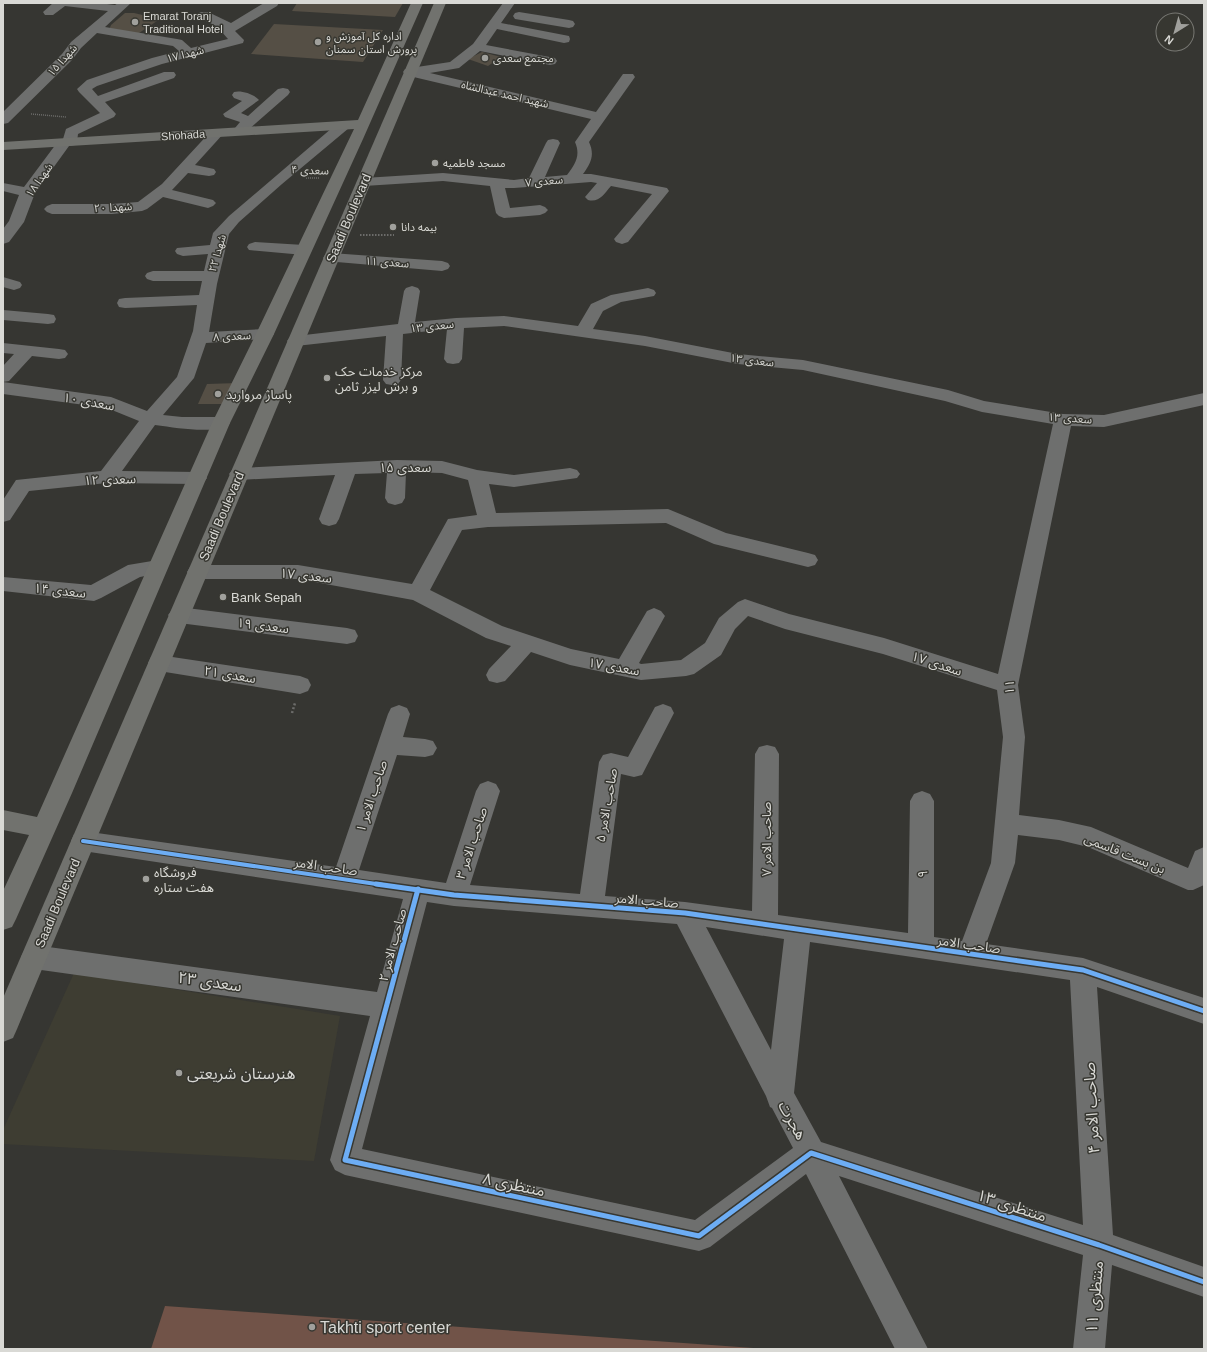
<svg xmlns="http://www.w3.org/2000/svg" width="1207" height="1352" font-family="Arial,'Noto Sans Arabic',sans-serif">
  <rect width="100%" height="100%" fill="#363632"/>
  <!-- built -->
  <path fill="#3e3d32" d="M74 973 340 1016 314 1161 3 1144V1130Z"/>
  <!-- green -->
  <path fill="#715348" d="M165 1306 768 1349H151Z"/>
  <!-- building -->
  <g fill="#554f45">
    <path d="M297 3H403L395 17 292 11Z"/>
    <path d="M125 13H134L160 19 136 35 109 30 111 25Z"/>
    <path d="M274 24 383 30 363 62 251 54Z"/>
    <path d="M482 52 501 57 488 66 468 59Z"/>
    <path d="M238 383 228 404H198L207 384Z"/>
  </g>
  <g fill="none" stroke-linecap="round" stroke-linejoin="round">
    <!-- path-far2 -->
    <g stroke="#6c6c6a" stroke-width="1.5" stroke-dasharray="1 1" stroke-linecap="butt">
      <path d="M31 114 66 117"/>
      <path d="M306 178H319"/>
    </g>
    <!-- path-far1 -->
    <path stroke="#6c6c6a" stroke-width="2" stroke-dasharray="1.5 1.5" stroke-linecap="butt" d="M360 235H394"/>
    <!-- path -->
    <path stroke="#6c6c6a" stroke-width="2.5" stroke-dasharray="2 2" stroke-linecap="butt" d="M292 713 295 703"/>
    <!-- street -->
    <g fill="#6e6f6e" fill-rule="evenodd">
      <path d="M53 3H99L115 5 118 3H131L105 27 177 39 182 40 191 48 228 39 221 31 222 29 200 18 198 15 200 12H208L231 23 264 3H279L277 6 235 31 244 40 243 43 162 64 97 86 92 89 98 96 164 72H174L176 75 174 78 105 102 116 114 114 117 78 134 77 142 75 145 69 146 35 193 24 222 9 242 3 244V229L9 221 19 195 3 191V183L24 187 59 140 63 139 66 129 100 113 79 92 77 89 87 80 152 58 179 51 173 46 97 33 81 48 72 60 8 123 3 124V112L62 54 71 42 108 11 65 6 53 15H45L43 12Z"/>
      <path d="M503 3H515L501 23 564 35 569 36 570 39 569 42 564 43 497 29 486 45 555 58 557 61 555 64 550 65 480 51 459 68 430 73 596 112 623 74H633L635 77 589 142C595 155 591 163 583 174H591L662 187 667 188 669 191 628 242 622 244 616 242 614 239 652 194 611 186C604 194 599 203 588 200L585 197 597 183 591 182 514 188H505L510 208 540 205 545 207 548 210 545 213 540 215 504 218 499 216 496 213 490 186 443 181 364 186 359 185 357 182 359 179 364 178 443 173 514 180 529 178 546 143 548 140 553 139 558 140 560 143 545 177 567 175C575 164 581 156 575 142L591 119 405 75 403 72 405 69 410 68 416 69 417 67 450 62 473 44Z"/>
      <path d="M519 12 569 20 573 21 575 24 573 27 569 28 515 19 513 16 515 13Z"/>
      <path d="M283 88 288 89 290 92 288 95 247 131 242 132 237 131 235 128 240 122 225 117 223 114 242 101 234 98 232 95 234 92C241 90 254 94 259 100L241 113 248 116 278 89Z"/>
      <path d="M344 121 349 122 351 125 349 128 282 184 239 222 229 234 217 284 209 332 265 329 271 330 274 334 271 338 265 339 206 343 194 378 163 415 182 417H221L227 419 230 423 227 427C205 433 178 428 155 425L122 471 197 472 204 474 207 478 204 482 197 484 107 483 29 491 10 520 3 522V500L16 480 101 471 139 421 107 408 3 394V382L111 397 147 411 177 377 193 331 197 305 125 308 119 307 117 303 119 299 125 298 199 295 202 281H153L147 279 145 276 147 273 153 271H204L208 254 183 256 177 254 175 251 177 248 210 245 213 233 229 216 339 122Z"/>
      <path d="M217 129 222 130 224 133 195 165 214 169 216 172 214 175 209 176 188 173 172 190 213 200 216 203 213 206 208 208 163 197 147 209 142 211 112 214H52L47 212 44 209 47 206 52 204H112L138 202 162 184 212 130Z"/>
      <path d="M255 242 304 245 310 247 312 250 310 253 304 255 249 250 247 247 249 244Z"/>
      <path d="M331 253 442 261 448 263 450 266 448 269 442 271 325 261 323 258 325 255Z"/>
      <path d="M3 277 20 282 22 285 20 288 14 290 3 287Z"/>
      <path d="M412 286 418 288 420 291 415 322 456 318 504 316 578 326 591 304 611 295 648 288 654 290 656 293 654 296 621 302 603 311 593 329 645 336 738 354 803 360 948 390 984 401 1063 414 1104 415 1204 393V405L1104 427 1071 426 1018 685 1025 737 1019 815 1059 820 1091 827 1188 868 1195 851 1204 847V885L1193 890H1188L1088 847 1059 840 1018 835 1015 863 986 944 1083 958 1204 998V1024L1097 987 1113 1235 1204 1267V1297L1112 1265 1105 1349H1073L1083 1255 839 1176 928 1349H895L806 1174 710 1247 699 1251 345 1175 335 1170 330 1160 370 1016 34 969 25 965 21 957 25 949 34 945 377 992 403 899 83 851 74 848 71 841 74 834 83 831 336 867 388 714 391 708 399 705 407 708 410 714 403 737 425 739 433 741 437 748 433 755 425 757 397 755 359 870 446 883 476 791 480 784 488 781 496 784 500 791 470 885 580 894 599 762 603 755 611 753 628 757 655 707 663 704 671 707 674 713 642 775 634 777 621 774 605 896 685 902 752 911 755 754 759 747 767 745 775 747 779 754 778 915 908 933 910 801 914 794 922 791 930 794 934 801V937L962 941 991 863 1003 737 997 690 883 654 785 629 748 616 735 629 721 655 694 674 686 676 641 680 570 665 531 652 505 681 497 683 489 681 486 675 489 669 511 646 486 638 413 600 298 579H197L190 577 187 572 190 567 197 565H298L412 584 448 519 477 515 468 480 442 473 406 472 405 498 402 503 395 505 388 503 385 498 387 473 355 474 339 519 336 524 329 526 322 524 319 519 335 475 239 480 232 478 229 474 232 470 239 468 397 460 442 461 477 470 514 475 570 468 577 470 580 474 577 478 514 487 489 484 496 513 668 509 726 533 808 553 815 555 818 560 815 565 808 567 714 544 666 523 488 527 462 530 430 590 502 626 571 649 619 659 647 611 654 608 661 611 665 616 639 663 641 664 681 660 705 643 719 618 738 602 745 599 789 614 884 638 998 674 1053 424 982 412 945 401 803 370 738 364 645 346 504 326 464 328 462 359 459 363 453 364 447 363 444 359 447 329 403 334 401 380 398 384 392 385 386 384 383 380 386 336 296 346 290 345 287 341 290 337 296 336 398 324 404 291 406 288ZM427 902 454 906 677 924 766 1096 770 1107 772 1108 793 1148 695 1220 362 1149ZM706 927 784 939 771 1050ZM810 942 1070 980 1083 1225 821 1142 794 1093Z"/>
      <path d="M3 310 48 314 54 315 56 319 54 323 48 324 3 320Z"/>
      <path d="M3 343 59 349 65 350 68 354 65 358 59 359 32 356 9 381 3 382V366L14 354 3 353Z"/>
      <path d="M158 560 165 562 168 567 165 572 140 577 101 598 94 601 3 591V577L91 585 128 565Z"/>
      <path d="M179 607 347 628 355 630 358 636 355 642 347 644 179 623 172 620 168 615 172 610Z"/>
      <path d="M159 655 300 676 308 679 311 685 308 691 300 694 159 671 151 669 148 663 151 657Z"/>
    </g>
    <!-- secondary -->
    <g fill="#71726e" fill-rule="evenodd">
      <path d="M411 3H423L363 139 274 334 230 423 72 793 16 919 12 927 3 930V891L29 835 3 830V810L37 817 212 423 256 334 354 129 3 150V142L358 120Z"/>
      <path d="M434 3H446L17 1029 13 1038 3 1042V998Z"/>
    </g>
    <!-- cycleway-far1 casing -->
    <g stroke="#373731" stroke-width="6">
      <path id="cycleway-far1" d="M83 841 383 885"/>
    </g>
    <!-- cycleway casing -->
    <g stroke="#373731" stroke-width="8">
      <g id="cycleway">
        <path d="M376 884 454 895 685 913 1083 970 1204 1011"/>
        <path d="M418 889 345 1160 699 1236 811 1153 1099 1245 1204 1282"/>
      </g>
    </g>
    <!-- cycleway-far1 -->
    <use href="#cycleway-far1" stroke="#6dadf4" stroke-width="4"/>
    <!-- cycleway -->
    <use href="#cycleway" stroke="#6dadf4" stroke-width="5"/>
  </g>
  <!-- markers -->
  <g fill="#a0a09c" stroke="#373731" stroke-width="1.5">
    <circle cx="135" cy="22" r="4"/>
    <circle cx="318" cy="42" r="4"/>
    <circle cx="485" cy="58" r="4"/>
    <circle cx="435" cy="163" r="4"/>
    <circle cx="393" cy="227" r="4"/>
    <circle cx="327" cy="378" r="4"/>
    <circle cx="218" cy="394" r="4"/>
    <circle cx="223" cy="597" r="4"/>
    <circle cx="146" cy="879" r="4"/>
    <circle cx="179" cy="1073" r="4"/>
    <circle cx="312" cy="1327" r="4"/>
  </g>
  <g text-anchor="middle" stroke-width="3" stroke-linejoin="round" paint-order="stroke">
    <!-- far-poi labels -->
    <g font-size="11" fill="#d9d9d5" stroke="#373731" text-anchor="start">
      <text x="143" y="20">Emarat Toranj<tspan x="143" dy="13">Traditional Hotel</tspan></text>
      <text x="326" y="40">اداره کل آموزش و<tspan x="326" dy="13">پرورش استان سمنان</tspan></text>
      <text x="493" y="62">مجتمع سعدی</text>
      <text x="443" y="167">مسجد فاطمیه</text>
      <text x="401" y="231">بیمه دانا</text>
    </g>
    <!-- far-street labels -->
    <g font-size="11" fill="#d9d9d5" stroke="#373731">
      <text transform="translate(185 54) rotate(-14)" y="4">شهدا ۱۷</text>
      <text transform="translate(62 60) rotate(-48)" y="4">شهدا ۱۵</text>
      <text transform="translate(505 94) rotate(13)" y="4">شهید احمد عبدالشاه</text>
      <text transform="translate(183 135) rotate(-4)" y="4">Shohada</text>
      <text transform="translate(310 170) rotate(2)" y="4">سعدی ۴</text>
      <text transform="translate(39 180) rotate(-55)" y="4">شهدا ۱۸</text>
      <text transform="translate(544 181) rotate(-5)" y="4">سعدی ۷</text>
      <text transform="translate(113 207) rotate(-3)" y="4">شهدا ۲۰</text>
      <text transform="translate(217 253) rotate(-74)" y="4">شهدا ۲۲</text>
      <text transform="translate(387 262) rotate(4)" y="4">سعدی ۱۱</text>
      <text transform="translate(432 326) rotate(-6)" y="4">سعدی ۱۳</text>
      <text transform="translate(232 336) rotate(-3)" y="4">سعدی ۸</text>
      <text transform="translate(752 360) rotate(7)" y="4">سعدی ۱۳</text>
      <text transform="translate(1070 418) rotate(4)" y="4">سعدی ۱۳</text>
    </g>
    <!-- street labels -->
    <g font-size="13" fill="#d9d9d5" stroke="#373731">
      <text transform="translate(348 218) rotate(-67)" y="5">Saadi Boulevard</text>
      <text transform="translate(89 401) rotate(10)" y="5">سعدی ۱۰</text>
      <text x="405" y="472">سعدی ۱۵</text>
      <text transform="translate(110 479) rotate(-2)" y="5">سعدی ۱۲</text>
      <text transform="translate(221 516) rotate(-67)" y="5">Saadi Boulevard</text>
      <text transform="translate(306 575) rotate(6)" y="5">سعدی ۱۷</text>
      <text transform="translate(60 590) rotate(6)" y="5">سعدی ۱۴</text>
      <text transform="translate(263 625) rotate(7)" y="5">سعدی ۱۹</text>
      <text transform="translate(937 663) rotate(18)" y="5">سعدی ۱۷</text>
      <text transform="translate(614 666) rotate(10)" y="5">سعدی ۱۷</text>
      <text transform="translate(230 674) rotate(9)" y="5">سعدی ۲۱</text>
      <text transform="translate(1009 687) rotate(-90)" y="5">۱۱</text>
      <text transform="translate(371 796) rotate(-72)" y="5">صاحب الامر ۱</text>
      <text transform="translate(606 805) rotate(-80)" y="5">صاحب الامر ۵</text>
      <text transform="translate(766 839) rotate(-90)" y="5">صاحب الامر ۷</text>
      <text transform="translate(471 843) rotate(-72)" y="5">صاحب الامر ۳</text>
      <text transform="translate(1125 853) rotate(22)" y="5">بن بست قاسمی</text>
      <text transform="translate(326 866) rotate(8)" y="5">صاحب الامر</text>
      <text transform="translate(922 874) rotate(-90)" y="5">۹</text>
      <text transform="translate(647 900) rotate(5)" y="5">صاحب الامر</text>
      <text transform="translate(57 903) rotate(-67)" y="5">Saadi Boulevard</text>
      <text transform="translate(969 944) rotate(8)" y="5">صاحب الامر</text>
      <text transform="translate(392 945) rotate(-75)" y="5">صاحب الامر ۲</text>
    </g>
    <!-- poi labels -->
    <g font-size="13" fill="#d9d9d5" stroke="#373731" text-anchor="start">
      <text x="335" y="376">مرکز خدمات حک<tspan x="335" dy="15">و برش لیزر ثامن</tspan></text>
      <text x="226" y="399">پاساژ مروارید</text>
      <text x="231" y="602">Bank Sepah</text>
      <text x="154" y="877">فروشگاه<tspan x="154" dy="15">هفت ستاره</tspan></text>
    </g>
    <!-- near-street labels -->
    <g font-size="16" fill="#d9d9d5" stroke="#373731">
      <text transform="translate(210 981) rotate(8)" y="6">سعدی ۲۳</text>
      <text transform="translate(1091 1108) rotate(-93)" y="6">صاحب الامر ۴</text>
      <text transform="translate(793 1120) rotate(61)" y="6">هجرت</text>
      <text transform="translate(514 1184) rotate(12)" y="6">منتظری ۸</text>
      <text transform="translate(1012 1205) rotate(18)" y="6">منتظری ۱۳</text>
      <text transform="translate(1094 1297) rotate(-85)" y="6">منتظری ۱۱</text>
    </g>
    <!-- near-poi labels -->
    <g font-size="16" fill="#d9d9d5" stroke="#373731" text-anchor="start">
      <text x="187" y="1079">هنرستان شریعتی</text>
      <text x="320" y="1333">Takhti sport center</text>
    </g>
  </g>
  <!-- border -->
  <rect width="1207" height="1352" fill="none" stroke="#d9d9d5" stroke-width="8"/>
  <!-- north arrow -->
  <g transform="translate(1175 32) rotate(217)"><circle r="19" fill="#373731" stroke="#787873"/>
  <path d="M0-3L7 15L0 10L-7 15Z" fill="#a0a09c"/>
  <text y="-6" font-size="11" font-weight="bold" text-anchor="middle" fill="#d9d9d5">N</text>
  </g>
</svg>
